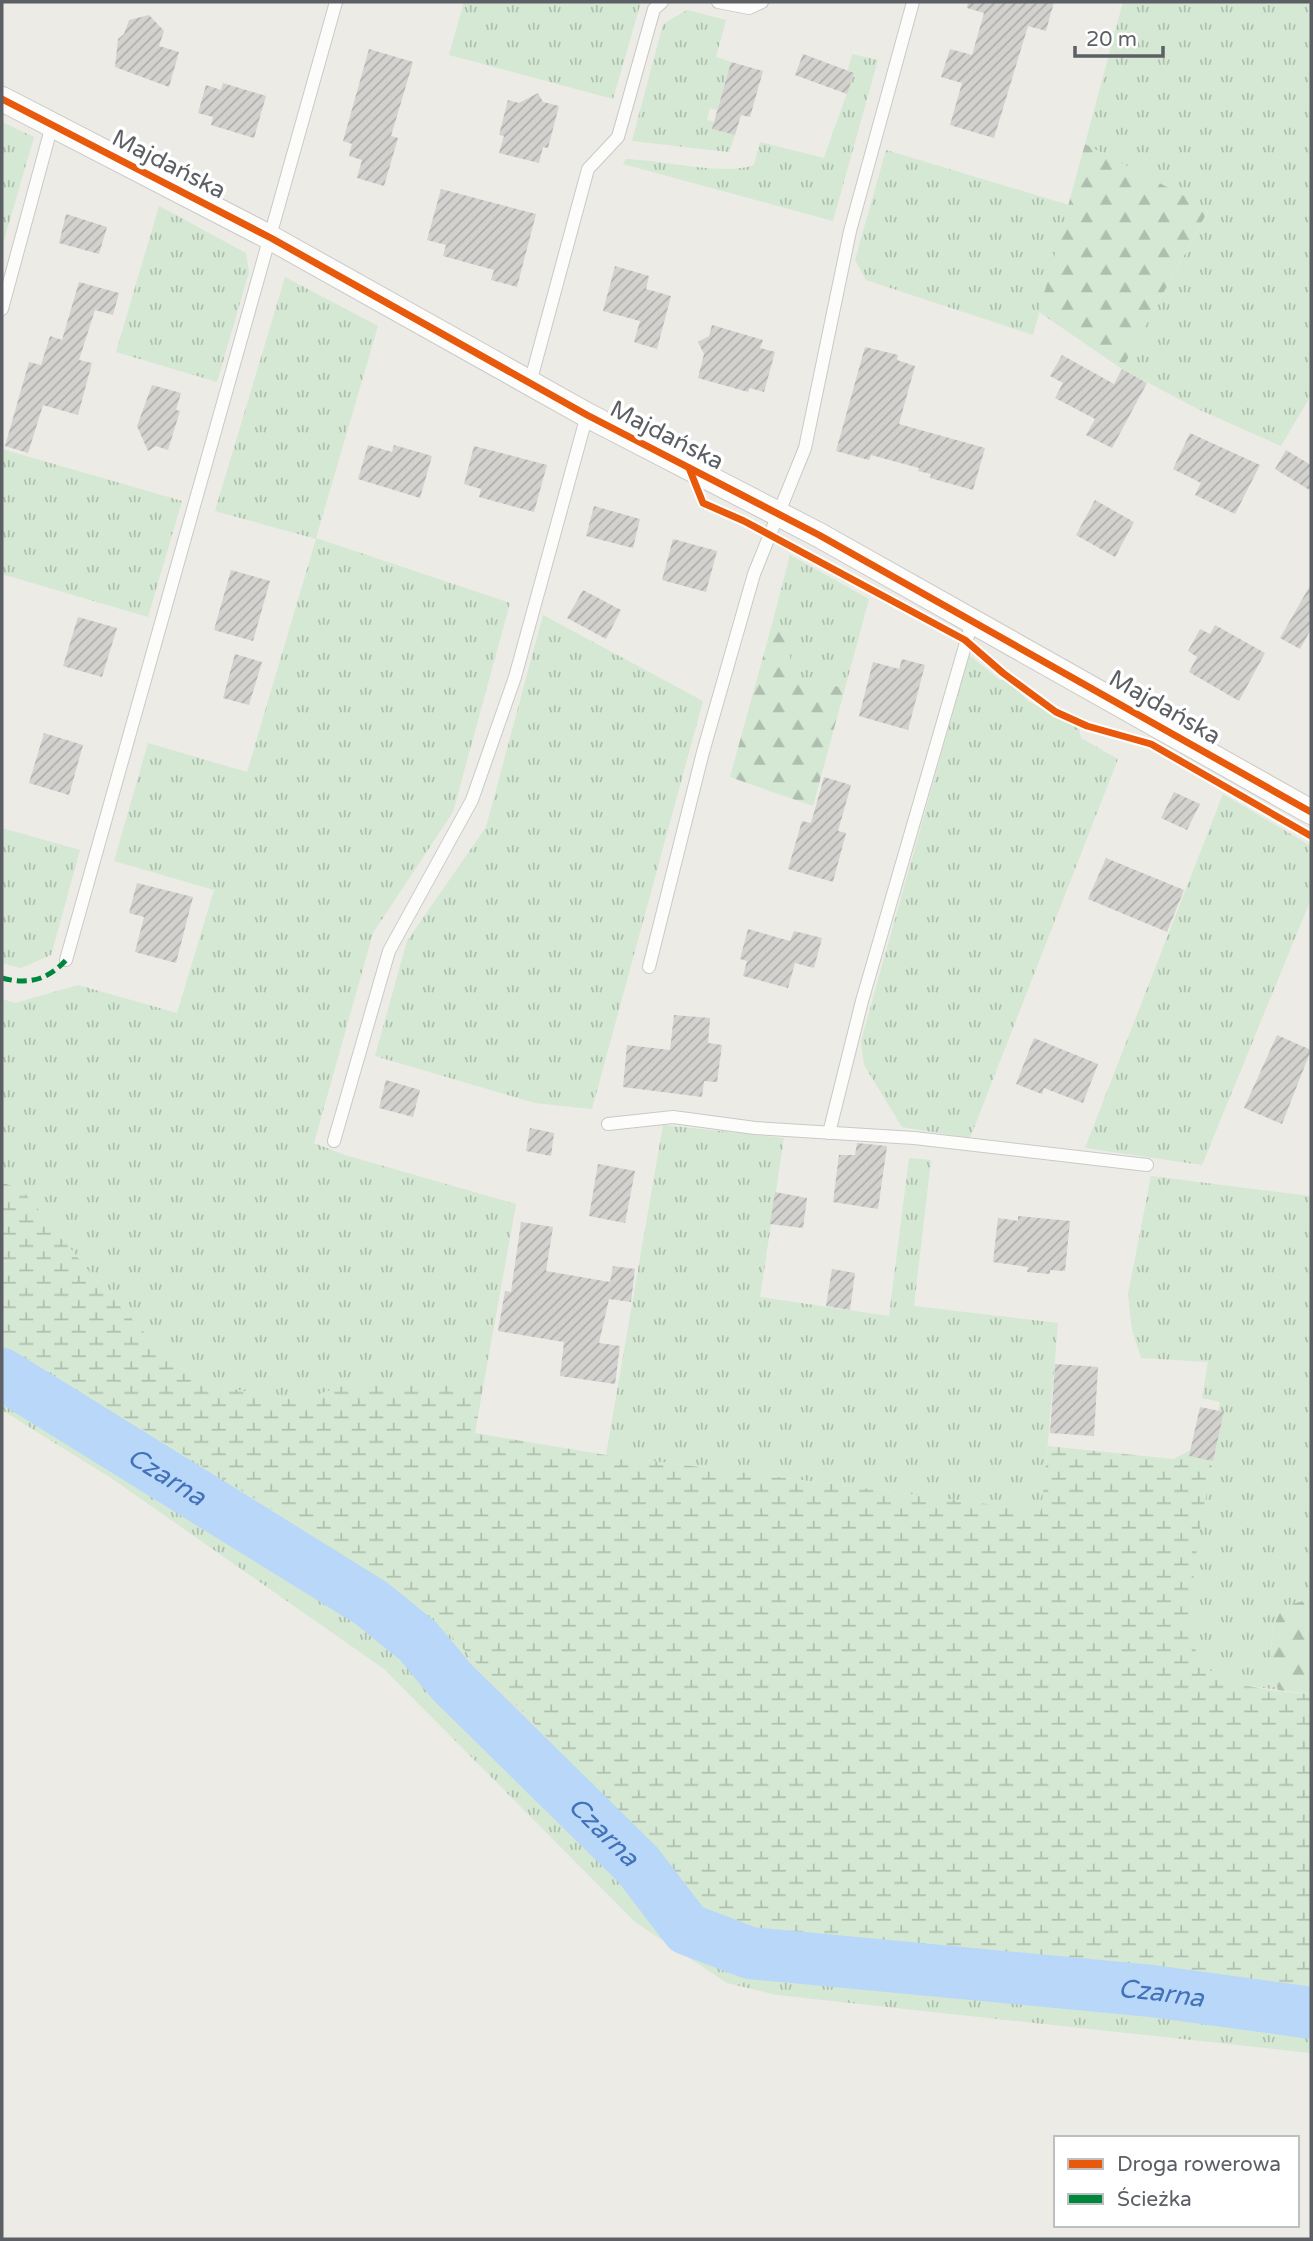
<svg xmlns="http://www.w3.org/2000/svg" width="1313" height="2241" font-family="'Varela Round',sans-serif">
  <defs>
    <pattern id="grass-tufts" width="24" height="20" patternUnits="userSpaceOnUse" patternTransform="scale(1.75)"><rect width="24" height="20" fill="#d4e8d3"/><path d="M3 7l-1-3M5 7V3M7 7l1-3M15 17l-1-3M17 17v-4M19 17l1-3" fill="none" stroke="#afbfaf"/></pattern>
    <pattern id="forest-firs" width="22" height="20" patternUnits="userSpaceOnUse" patternTransform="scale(1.75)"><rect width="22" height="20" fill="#d4e8d3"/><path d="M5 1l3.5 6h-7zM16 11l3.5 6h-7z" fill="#afbfaf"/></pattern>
    <pattern id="wetland-marsh" width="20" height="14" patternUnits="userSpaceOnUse" patternTransform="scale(1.75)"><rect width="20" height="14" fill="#d4e8d3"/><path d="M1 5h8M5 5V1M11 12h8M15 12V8" fill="none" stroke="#afbfaf"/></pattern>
    <pattern id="building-hatch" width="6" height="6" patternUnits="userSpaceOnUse" patternTransform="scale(1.75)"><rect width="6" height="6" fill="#d3d2cf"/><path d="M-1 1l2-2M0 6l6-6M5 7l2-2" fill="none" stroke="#aeaeac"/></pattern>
  </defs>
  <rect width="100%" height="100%" fill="#ecebe6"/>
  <!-- grass -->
  <g fill="url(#grass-tufts)">
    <path d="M464 2H641L613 99 449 55Z"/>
    <path d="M1123 2H1311V395L1281 446 1200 410 1122 369 1209 210 1085 144Z"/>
    <path d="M687 10 726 20 716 57 731 62 717 110 710 108 707 120 714 122 713 129 735 135 729 152 632 141 663 24Z"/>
    <path d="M852 54 878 60 833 221 623 164 626 159C661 160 725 176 754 165L760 142 824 158 854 73 848 70Z"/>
    <path d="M2 122 34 137 2 247Z"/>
    <path d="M886 150 1069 205 1033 335 866 280 855 260Z"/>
    <path d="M159 206 246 253 249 272 217 382 116 352Z"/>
    <path d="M285 277 378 326 316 538 510 603 453 812 373 933 314 1143 345 1155 516 1204 484 1382H363L346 1385 299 1401 217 1386 173 1364 97 1281 23 1191 2 1182V999L15 1003 78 985 177 1013 214 890 114 861 148 743 247 772 316 539 215 511Z"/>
    <path d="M2 449 182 501 148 617 2 574Z"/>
    <path d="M790 555 869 599 845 688 809 681 791 673 787 636 771 628Z"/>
    <path d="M543 615 703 701 592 1109 535 1103 375 1056 407 941 486 827Z"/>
    <path d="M969 655 1000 680H1008L1028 701 1079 729 1081 738 1118 759 970 1138 902 1127 864 1065 861 1041Z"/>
    <path d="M1223 794 1311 846V899L1202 1165 1085 1148Z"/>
    <path d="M2 828 80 850 51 955 21 968 2 963Z"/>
    <path d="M663 1125 784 1138 760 1297 889 1316 909 1158 931 1160 914 1306 1058 1323 1042 1511 606 1455Z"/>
    <path d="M1151 1176 1311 1196V1599L1273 1628 1271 1646 1278 1690C1254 1686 1214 1684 1200 1661 1174 1620 1213 1462 1224 1413L1218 1411 1220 1402 1202 1398 1208 1362 1141 1358 1132 1330 1128 1294Z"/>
    <path d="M2 1342 286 1518 432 1616 712 1911 749 1930 809 1943 1311 1995V2053L777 1995 727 1983 635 1922 384 1669 111 1478 2 1410Z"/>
  </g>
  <!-- forest -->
  <g fill="url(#forest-firs)">
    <path d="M1085 144 1209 209 1122 369 1039 312Z"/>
    <path d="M771 628 787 635 792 673 809 681 845 688 813 806 730 777Z"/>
    <path d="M1311 1599V1694L1278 1690C1271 1662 1265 1630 1285 1606Z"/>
  </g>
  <!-- wetland -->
  <path fill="url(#wetland-marsh)" d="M2 1182 23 1191 97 1281 173 1364 217 1386 299 1401 346 1385 363 1382H484L475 1433 606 1455 1041 1511 1048 1446 1173 1459 1191 1450 1190 1456 1213 1461C1205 1501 1177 1630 1201 1662 1220 1687 1281 1692 1311 1694V1995L809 1943 749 1930 712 1911 432 1616 286 1518 2 1342Z"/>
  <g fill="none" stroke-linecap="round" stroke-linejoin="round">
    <!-- river -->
    <path stroke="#b9d7f8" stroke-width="52" id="s1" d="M2 1374 371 1603 418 1641 452 1682 638 1865 687 1929 750 1953 1152 1991 1311 2013"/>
  </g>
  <!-- building -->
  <g fill="url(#building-hatch)">
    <path d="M968 2H1054L1046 31 1028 26 994 138 950 125 962 83 941 77 950 49 972 55 984 13 967 8Z"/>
    <path d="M149 15 164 31 159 46 179 52 169 87 115 67 118 39 124 34 129 20Z"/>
    <path d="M369 49 413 62 391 136 398 138 384 186 357 178 362 160 349 156 352 144 343 141Z"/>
    <path d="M803 54 854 73 847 94 795 75Z"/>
    <path d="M731 62 763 71 750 117 741 115 735 135 712 129Z"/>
    <path d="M223 83 266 96 254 138 211 125 213 117 198 113 206 85 221 90Z"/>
    <path d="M538 93 543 102 559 106 548 148 543 147 539 163 499 153 504 136 499 135 508 100 519 103Z"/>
    <path d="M441 189 536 214 517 287 491 280 494 270 443 256 446 245 427 240Z"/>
    <path d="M66 214 107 227 99 254 59 243Z"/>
    <path d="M615 266 649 276 646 289 671 296 657 349 634 342 640 321 603 311Z"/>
    <path d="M79 282 119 293 113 315 95 310 79 360 92 363 78 415 43 405 28 453 5 446 29 362 41 365 50 336 62 340Z"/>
    <path d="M712 325 763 340 760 348 775 352 764 392 750 388 748 392 698 378 704 354 698 342 709 336Z"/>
    <path d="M865 347 898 355 897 360 915 366 899 424 985 448 973 490 930 478 931 474 918 471 919 468 871 455 869 460 836 451Z"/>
    <path d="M1062 355 1114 384 1122 369 1147 383 1112 448 1086 435 1095 419 1055 398 1063 383 1050 376Z"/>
    <path d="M152 385 181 393 176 410 180 411 168 450 156 446 148 451 137 426Z"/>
    <path d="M1190 433 1260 465 1235 514 1195 495 1201 483 1173 469Z"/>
    <path d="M368 445 392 452 394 445 432 456 420 498 358 479Z"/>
    <path d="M474 446 547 465 534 512 479 497 481 489 464 484Z"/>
    <path d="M1286 450 1311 465V491L1275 469Z"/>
    <path d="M1095 500 1134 522 1115 557 1076 535Z"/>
    <path d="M594 506 640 519 633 548 586 536Z"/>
    <path d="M673 539 717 551 706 592 662 580Z"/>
    <path d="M231 570 270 581 253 641 214 630Z"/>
    <path d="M1311 584V629L1300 649 1280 638Z"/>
    <path d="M583 590 621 610 606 639 567 618Z"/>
    <path d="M78 617 117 628 102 677 63 666Z"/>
    <path d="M1215 625 1265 653 1239 701 1189 672 1197 657 1188 651 1200 629 1210 634Z"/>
    <path d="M235 654 262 662 249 705 223 698Z"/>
    <path d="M902 659 925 665 908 730 859 716 873 662 899 669Z"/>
    <path d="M44 733 83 745 69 795 29 783Z"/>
    <path d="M824 777 851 785 838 831 846 833 833 882 788 869 802 821 811 823Z"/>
    <path d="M1174 792 1200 804 1187 830 1161 818Z"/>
    <path d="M1106 858 1184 890 1167 932 1088 899Z"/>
    <path d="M137 883 193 897 176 963 135 952 144 917 129 913Z"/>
    <path d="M748 929 790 941 794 931 822 938 814 968 795 963 788 988 743 976 747 961 740 959Z"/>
    <path d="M674 1015 710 1018 708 1043 722 1045 717 1082 704 1081 702 1097 623 1087 627 1045 670 1050Z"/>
    <path d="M1277 1035 1311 1050 1282 1124 1244 1108Z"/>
    <path d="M1034 1038 1098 1064 1083 1103 1044 1088 1042 1094 1016 1084Z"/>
    <path d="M386 1080 420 1090 413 1117 379 1108Z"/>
    <path d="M530 1128 554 1133 551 1156 526 1151Z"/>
    <path d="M857 1143 887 1146 878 1209 833 1202 839 1155H855Z"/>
    <path d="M598 1164 635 1171 625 1223 589 1216Z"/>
    <path d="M775 1192 807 1198 803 1228 770 1224Z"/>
    <path d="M1018 1216 1070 1221 1065 1271 1050 1270V1274L1027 1272 1028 1267 993 1262 998 1218 1018 1221Z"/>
    <path d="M521 1222 553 1227 546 1271 610 1282 613 1266 635 1269 631 1302 609 1299 599 1343 620 1346 615 1384 560 1376 564 1342 498 1331 505 1291 511 1292Z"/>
    <path d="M832 1269 855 1273 850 1310 826 1306Z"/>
    <path d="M1055 1364 1098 1367 1094 1436 1050 1433Z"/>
    <path d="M1200 1407 1224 1412 1213 1461 1189 1456Z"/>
  </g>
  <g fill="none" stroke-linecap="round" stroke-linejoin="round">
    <!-- lane casing -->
    <g stroke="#c9c9c8" stroke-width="14">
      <g id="lane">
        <path d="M718 2 749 8 762 2"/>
        <path d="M2 309 52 125"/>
        <path d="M530 383 588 169 618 137 654 9 662 2"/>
        <path d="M66 960 336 2"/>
        <path d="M649 967 703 752 754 574 805 448 850 231 913 2"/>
        <path d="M608 1124 673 1117 755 1128 914 1138 1147 1165"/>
        <path d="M829 1133 862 1001 972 622"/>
        <path d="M334 1141 389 951 472 800 515 677 587 415"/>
      </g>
    </g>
    <!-- street casing -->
    <g stroke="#c9c9c8" stroke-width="26">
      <path id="street" d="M2 99 271 238 587 415 819 535 1311 812"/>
    </g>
    <!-- lane -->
    <use href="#lane" stroke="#fcfcfb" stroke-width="12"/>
    <!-- street -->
    <use href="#street" stroke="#fcfcfb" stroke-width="24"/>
    <!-- quiet -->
    <path stroke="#00873e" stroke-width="5" stroke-dasharray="10 5" stroke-linecap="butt" d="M2 978C28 985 48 980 66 960"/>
    <!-- cycleway casing -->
    <g stroke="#fff" stroke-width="11">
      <g id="cycleway">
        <path d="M2 99 271 238 587 415 819 535 1311 812"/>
        <path d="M689 468 703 503 744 521 965 640 1003 673 1056 712 1087 726 1151 744 1311 836"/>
      </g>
    </g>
    <!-- cycleway -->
    <use href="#cycleway" stroke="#e8590c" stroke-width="7"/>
  </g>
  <g text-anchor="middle" stroke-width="7" stroke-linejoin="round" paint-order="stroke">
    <!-- street labels -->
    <g font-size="24" fill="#5c5f64" stroke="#fff">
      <text transform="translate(169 164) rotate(27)" y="8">Majdańska</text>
      <text transform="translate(667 435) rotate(27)" y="8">Majdańska</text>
      <text transform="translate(1165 707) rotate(30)" y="8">Majdańska</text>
    </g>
    <!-- water labels -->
    <g font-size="26" font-style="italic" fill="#4272ba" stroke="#fff">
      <text dy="9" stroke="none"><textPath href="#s1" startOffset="194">Czarna</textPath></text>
      <text dy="9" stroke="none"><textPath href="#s1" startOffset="761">Czarna</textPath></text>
      <text dy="9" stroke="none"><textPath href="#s1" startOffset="1370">Czarna</textPath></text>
    </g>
  </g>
  <!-- border -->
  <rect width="1313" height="2241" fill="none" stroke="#5c5f64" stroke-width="7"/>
  <!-- legend -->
  <rect x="1054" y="2136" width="245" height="91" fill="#ffffff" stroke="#bebfc1" stroke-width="2"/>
  <rect x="1068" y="2159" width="35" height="10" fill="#e8590c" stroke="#bebfc1" stroke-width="2"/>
  <text x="1117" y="2171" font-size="21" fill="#5c5f64">Droga rowerowa</text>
  <rect x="1068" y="2194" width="35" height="10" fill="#00873e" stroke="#bebfc1" stroke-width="2"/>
  <text x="1117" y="2206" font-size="21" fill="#5c5f64">Ścieżka</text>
  <!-- scale -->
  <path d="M1075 46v10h88v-10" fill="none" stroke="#5c5f64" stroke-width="3.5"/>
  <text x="1086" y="46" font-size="21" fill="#5c5f64" stroke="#ffffff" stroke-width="5" paint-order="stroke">20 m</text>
</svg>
